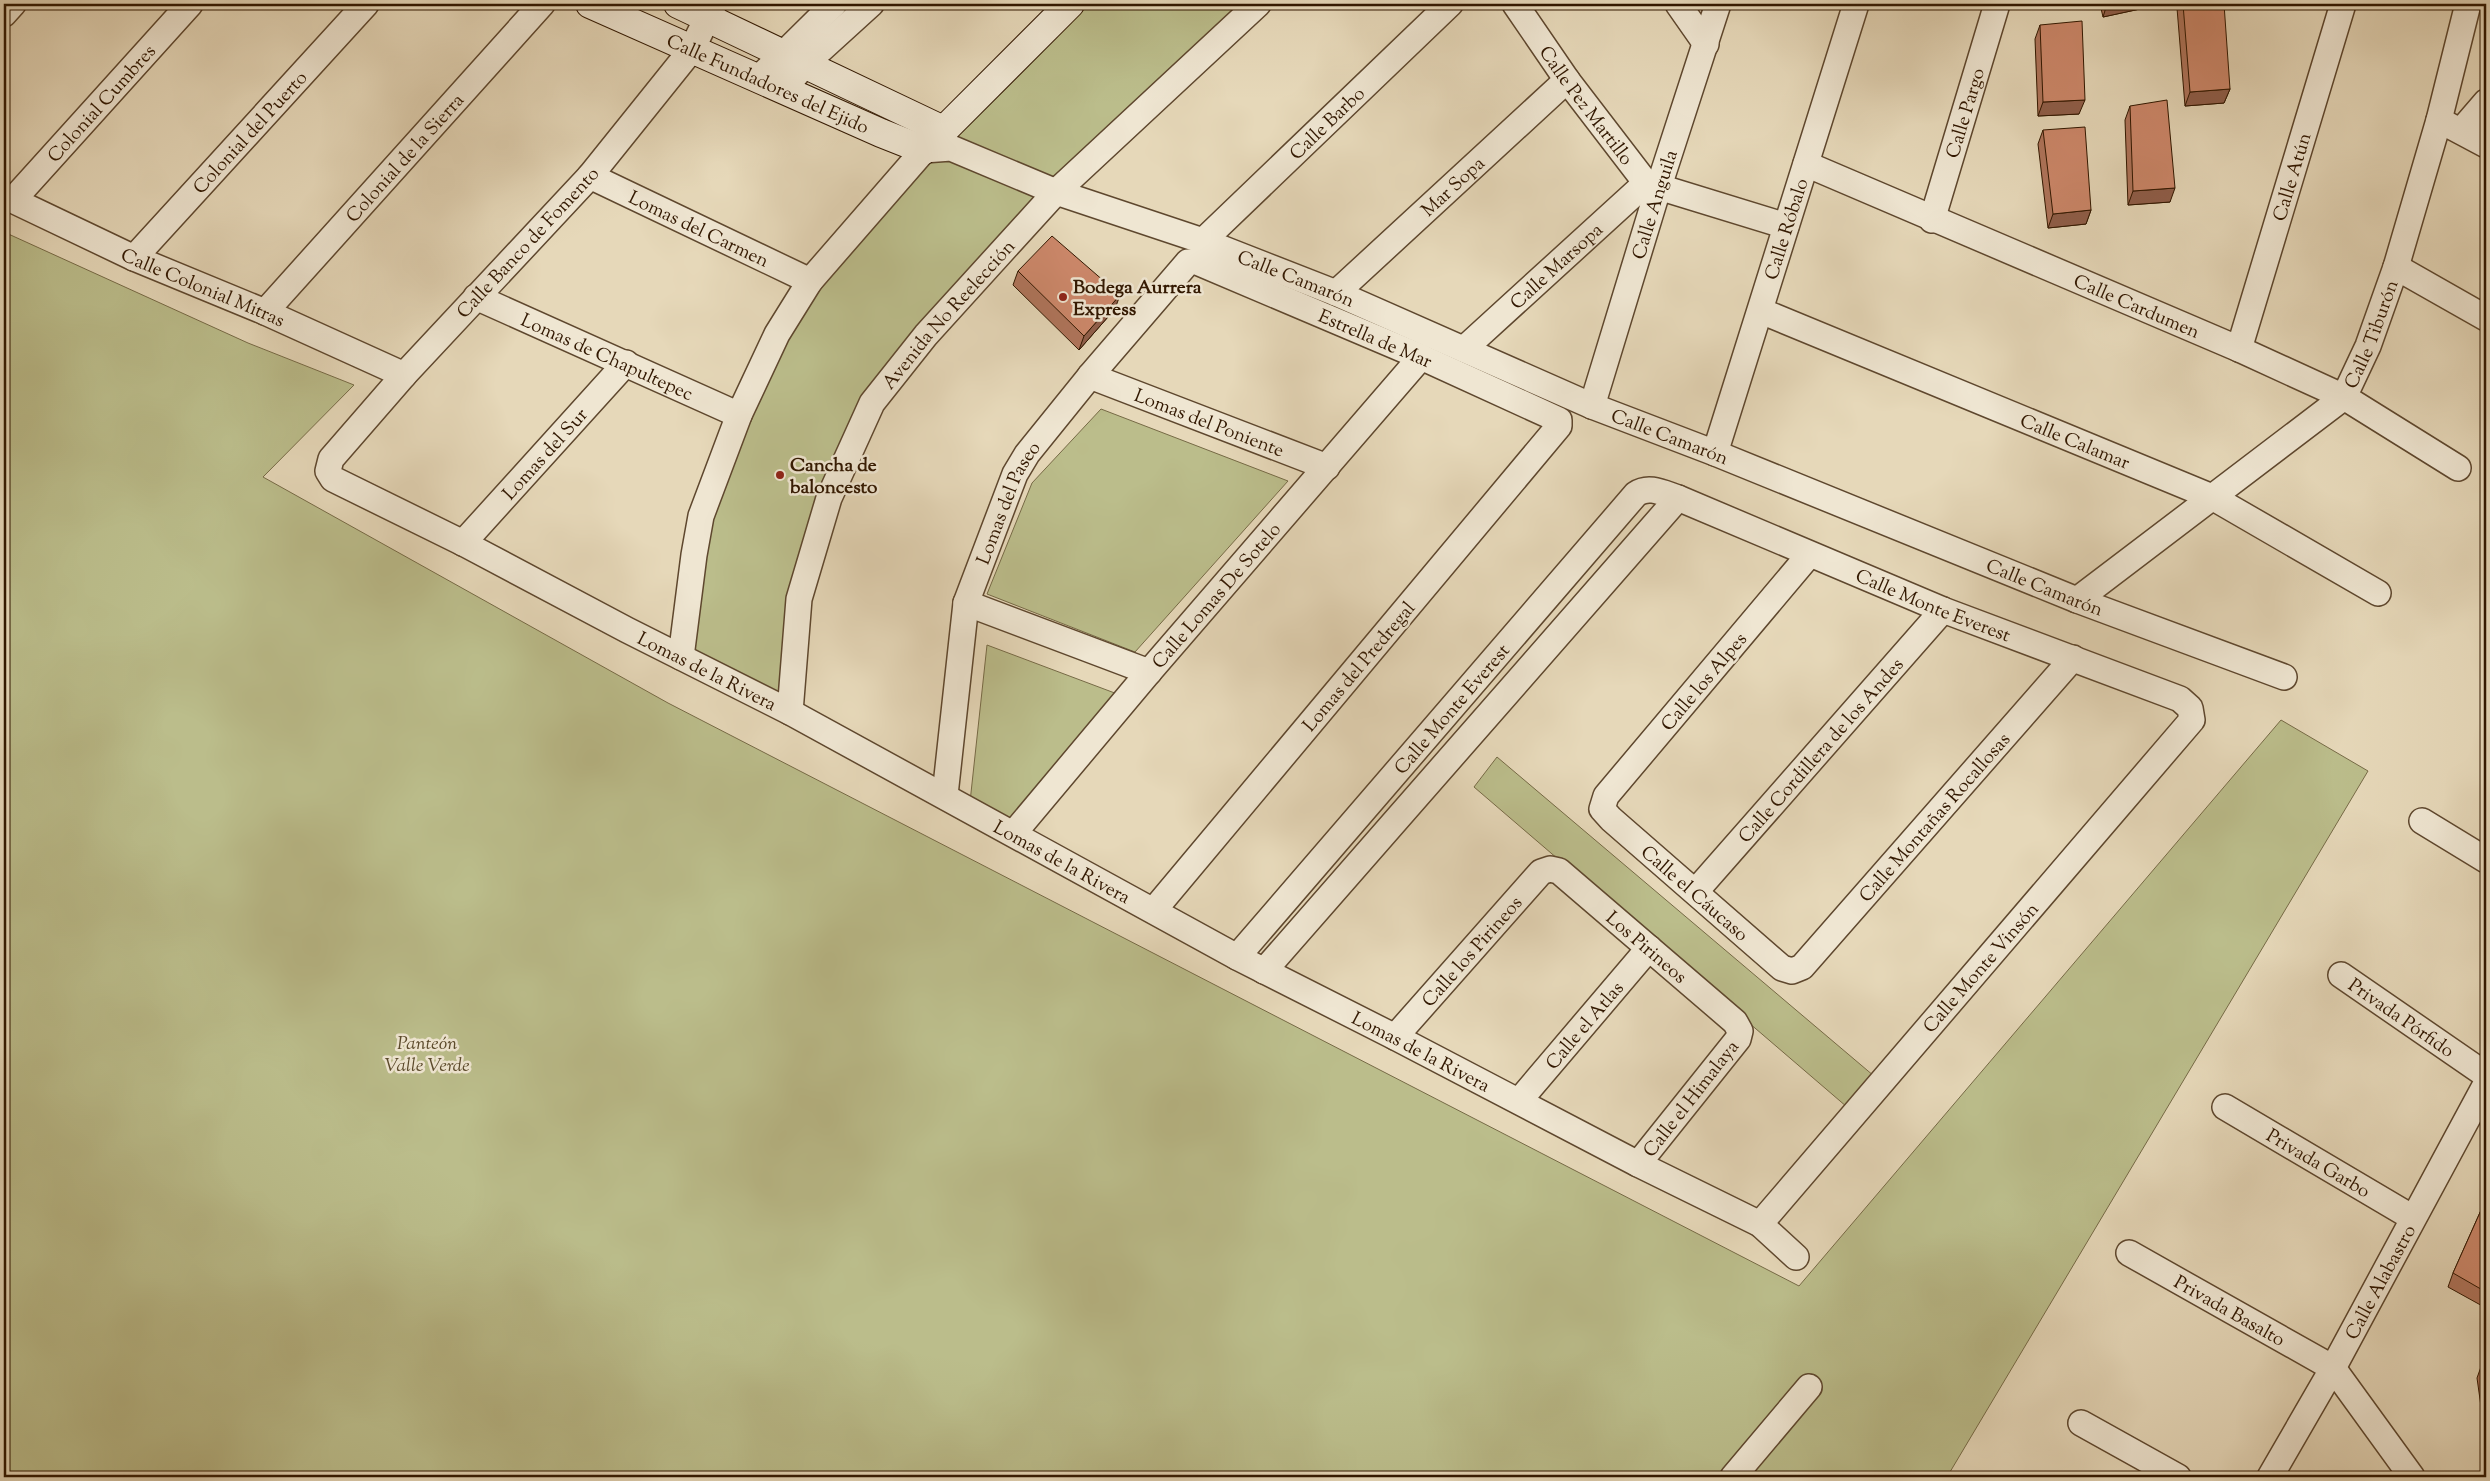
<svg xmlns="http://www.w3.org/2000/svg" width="2490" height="1481" font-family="'Sorts Mill Goudy',serif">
  <rect width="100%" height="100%" fill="#e6d8b9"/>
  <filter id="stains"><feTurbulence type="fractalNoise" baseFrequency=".004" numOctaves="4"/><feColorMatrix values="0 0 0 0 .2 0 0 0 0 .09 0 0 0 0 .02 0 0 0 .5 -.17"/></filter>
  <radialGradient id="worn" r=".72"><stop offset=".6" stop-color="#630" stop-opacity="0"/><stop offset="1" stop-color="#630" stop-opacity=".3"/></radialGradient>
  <!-- green -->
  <g fill="#bbbd8b" stroke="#766a46">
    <path d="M1070 4H1258L926 335 829 498 790 712 682 657 701 516 810 281 943 130Z"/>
    <path d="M4 232 248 343 354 385 263 477 668 703 1799 1286 2281 720 2368 771 1947 1477H31L4 1470Z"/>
    <path d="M1101 409 1288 481 1135 652 987 594 1032 483Z"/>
    <path d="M987 645 1120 695 1017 823 970 802Z"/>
    <path d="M1497 757 1874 1076 1847 1107 1474 787Z"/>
  </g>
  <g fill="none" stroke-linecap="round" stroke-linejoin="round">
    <!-- street casing -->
    <g stroke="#5e472e" stroke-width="28">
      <g id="street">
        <path id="s1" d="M714 4 692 49 590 176 404 375 331 459 328 471 333 479 463 543 627 630 790 712 1237 957 1395 1037 1638 1164 1760 1224 1796 1257"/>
        <path id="s2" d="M1515 4 1567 80 1646 183 1786 226"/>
        <path d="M1678 4 1706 44"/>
        <path d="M4 14 13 4"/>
        <path d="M758 79 834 4"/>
        <path d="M783 90 805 64 871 4"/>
        <path d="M2439 120 2486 145"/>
        <path d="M2461 131 2486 102"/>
        <path id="s3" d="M1806 164 2239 349 2344 397 2458 468"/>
        <path id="s4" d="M590 176 810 281"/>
        <path id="s5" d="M4 196 134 258 265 312 404 375"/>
        <path id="s6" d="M13 200 190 4"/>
        <path id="s7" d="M1932 220 1997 4"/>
        <path id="s8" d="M1203 241 1450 4"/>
        <path id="s9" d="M134 258 366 4"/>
        <path d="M2396 267 2486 318"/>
        <path id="s10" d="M1336 293 1567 80"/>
        <path id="s11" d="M476 297 739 415"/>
        <path id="s12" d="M1761 311 2212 497 2378 593"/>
        <path id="s13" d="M265 312 542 4"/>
        <path id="s14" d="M1464 349 1646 183"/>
        <path id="s15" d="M2239 349 2343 4"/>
        <path id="s16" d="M1090 376 1327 467"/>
        <path id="s17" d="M1592 406 1659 186 1718 4"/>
        <path id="s18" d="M1715 453 1856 4"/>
        <path id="s19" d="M463 543 626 363"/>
        <path id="s20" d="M1809 555 1606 796 1602 809 1611 819 1782 968 1792 971 1802 967 2073 658"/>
        <path id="s21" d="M2077 600 2344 397 2368 346 2396 267 2439 120 2468 4"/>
        <path d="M966 603 1149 672"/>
        <path id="s22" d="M681 657 694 555 701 516 739 415 777 334 810 281 924 150 951 148 1056 192 1203 241 1336 293 1592 406 1715 453 2077 600 2284 677"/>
        <path id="s23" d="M790 712 799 599 829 498 872 403 926 335 1056 192 1258 4"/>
        <path id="s24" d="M945 795 966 603 1015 474 1027 454 1090 376 1188 262H1197L1421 357 1559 420V426L1154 910"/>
        <path d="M2422 821 2486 860"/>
        <path id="s25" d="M1014 833 1149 672 1421 357"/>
        <path id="s26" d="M1696 891 1943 610"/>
        <path id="s27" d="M1237 957 1636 494C1649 485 1663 493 1678 498L1943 610 2180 699 2190 708 2192 720 1760 1224"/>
        <path d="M1264 971 1678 498"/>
        <path id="s28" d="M2341 975 2486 1075"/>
        <path id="s29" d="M1395 1037 1541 872 1550 869 1559 871 1735 1022 1740 1031 1738 1039 1638 1164"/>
        <path id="s30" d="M1519 1101 1649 948"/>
        <path id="s31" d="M2225 1107 2413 1218"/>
        <path id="s32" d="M2129 1253 2333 1368 2412 1477"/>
        <path d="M2081 1423 2178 1477"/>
        <path d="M1733 1477 1809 1387"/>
        <path id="s33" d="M2270 1477 2333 1368 2486 1084"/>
      </g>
    </g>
    <!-- secondary casing -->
    <g stroke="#311700" stroke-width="30">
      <g id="secondary">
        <path id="s34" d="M590 4 881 133 924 150 1070 4"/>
        <path d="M678 4 943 130"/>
      </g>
    </g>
    <!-- street -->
    <use href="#street" stroke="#efe6d2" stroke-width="25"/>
    <!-- secondary -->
    <use href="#secondary" stroke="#efe6d2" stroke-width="28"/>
  </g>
  <!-- wall -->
  <g fill="#b0755c" stroke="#311700">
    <path d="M2100 4H2163L2103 17Z"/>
    <path d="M2179 4H2183L2230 89 2224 103 2185 106 2177 8Z"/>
    <path d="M2040 25 2079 114 2038 116 2035 39Z"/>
    <path d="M2130 106 2170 202 2128 205 2125 120Z"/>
    <path d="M2043 130 2091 210 2086 224 2048 228 2038 144Z"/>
    <path d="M1018 271 1115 309 1079 350 1013 285Z"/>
    <path d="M2486 1199V1308L2448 1287 2453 1273Z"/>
    <path d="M2486 1363V1442L2477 1378 2482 1364Z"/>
  </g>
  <!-- shaded-wall -->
  <g fill="#905f4b" stroke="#311700">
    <path d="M2107 4H2163L2103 17Z"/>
    <path d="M2230 89 2224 103 2185 106 2190 92Z"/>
    <path d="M2085 100 2079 114 2038 116 2043 102Z"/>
    <path d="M2175 188 2170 202 2128 205 2133 191Z"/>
    <path d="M2091 210 2086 224 2048 228 2053 214Z"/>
    <path d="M1120 295 1115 309 1079 350 1084 336Z"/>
  </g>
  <!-- building -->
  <g fill="#cd886b" stroke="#311700">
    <path d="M2183 4H2224L2230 89 2190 92Z"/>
    <path d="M2082 21 2085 100 2043 102 2040 25Z"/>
    <path d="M2167 100 2175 188 2133 191 2130 106Z"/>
    <path d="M2085 127 2091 210 2053 214 2043 130Z"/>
    <path d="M1052 236 1120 295 1084 336 1018 271Z"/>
    <path d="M2486 1199V1292L2453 1273Z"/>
    <path d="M2486 1363V1393L2482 1364Z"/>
  </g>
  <!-- markers -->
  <g fill="#8f2418" stroke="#efe6d2" stroke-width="2">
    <circle cx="1063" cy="297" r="5"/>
    <circle cx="780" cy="475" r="5"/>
  </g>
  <g text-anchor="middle" stroke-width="5" stroke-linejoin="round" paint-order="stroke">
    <!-- street labels -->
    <g font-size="19" fill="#311700" stroke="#efe6d2">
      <text dy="7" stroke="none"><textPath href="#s34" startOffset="195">Calle Fundadores del Ejido</textPath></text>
      <text dy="7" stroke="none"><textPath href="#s6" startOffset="131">Colonial Cumbres</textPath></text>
      <text dy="7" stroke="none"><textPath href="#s2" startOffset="124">Calle Pez Martillo</textPath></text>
      <text dy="7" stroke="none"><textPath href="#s7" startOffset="112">Calle Pargo</textPath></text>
      <text dy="7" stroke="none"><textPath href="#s8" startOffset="171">Calle Barbo</textPath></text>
      <text dy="7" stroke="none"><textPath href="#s9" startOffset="171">Colonial del Puerto</textPath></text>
      <text dy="7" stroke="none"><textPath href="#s13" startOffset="208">Colonial de la Sierra</textPath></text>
      <text dy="7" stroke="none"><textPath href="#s15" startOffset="180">Calle Atún</textPath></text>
      <text dy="7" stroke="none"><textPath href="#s10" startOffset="158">Mar Sopa</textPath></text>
      <text dy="7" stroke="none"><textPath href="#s17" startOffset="211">Calle Anguila</textPath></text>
      <text dy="7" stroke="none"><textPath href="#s18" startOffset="235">Calle Róbalo</textPath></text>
      <text dy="7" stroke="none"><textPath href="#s4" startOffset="121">Lomas del Carmen</textPath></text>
      <text transform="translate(527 242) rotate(-47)" y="7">Calle Banco de Fomento</text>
      <text dy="7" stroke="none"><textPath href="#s14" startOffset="124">Calle Marsopa</textPath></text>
      <text dy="7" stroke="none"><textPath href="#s22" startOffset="972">Calle Camarón</textPath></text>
      <text dy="7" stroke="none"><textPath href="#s5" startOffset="219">Calle Colonial Mitras</textPath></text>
      <text dy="7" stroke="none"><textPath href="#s3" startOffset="360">Calle Cardumen</textPath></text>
      <text dy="7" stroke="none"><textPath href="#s23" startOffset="440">Avenida No Reelección</textPath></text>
      <text dy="7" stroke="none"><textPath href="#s21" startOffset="404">Calle Tiburón</textPath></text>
      <text dy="7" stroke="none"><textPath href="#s24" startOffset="808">Estrella de Mar</textPath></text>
      <text dy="7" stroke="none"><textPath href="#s11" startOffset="144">Lomas de Chapultepec</textPath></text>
      <text dy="7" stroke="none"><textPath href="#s16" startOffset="128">Lomas del Poniente</textPath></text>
      <text dy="7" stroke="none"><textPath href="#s22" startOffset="1378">Calle Camarón</textPath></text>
      <text dy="7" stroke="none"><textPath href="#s12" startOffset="340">Calle Calamar</textPath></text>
      <text dy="7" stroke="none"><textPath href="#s19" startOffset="121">Lomas del Sur</textPath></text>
      <text dy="7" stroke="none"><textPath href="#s24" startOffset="302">Lomas del Paseo</textPath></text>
      <text dy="7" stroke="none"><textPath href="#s22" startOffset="1782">Calle Camarón</textPath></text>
      <text dy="7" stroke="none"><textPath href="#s25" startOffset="312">Calle Lomas De Sotelo</textPath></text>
      <text dy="7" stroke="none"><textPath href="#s27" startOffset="932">Calle Monte Everest</textPath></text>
      <text transform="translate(1358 666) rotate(-50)" y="7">Lomas del Predregal</text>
      <text dy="7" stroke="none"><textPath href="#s1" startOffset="1039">Lomas de la Rivera</textPath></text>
      <text transform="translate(1703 681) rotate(-50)" y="7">Calle los Alpes</text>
      <text dy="7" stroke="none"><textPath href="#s27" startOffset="328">Calle Monte Everest</textPath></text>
      <text dy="7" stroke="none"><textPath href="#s26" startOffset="188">Calle Cordillera de los Andes</textPath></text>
      <text dy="7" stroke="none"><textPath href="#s20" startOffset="790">Calle Montañas Rocallosas</textPath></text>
      <text dy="7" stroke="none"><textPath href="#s1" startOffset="1442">Lomas de la Rivera</textPath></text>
      <text dy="7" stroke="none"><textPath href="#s20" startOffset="454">Calle el Cáucaso</textPath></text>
      <text dy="7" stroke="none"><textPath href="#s29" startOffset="355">Los Pirineos</textPath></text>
      <text dy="7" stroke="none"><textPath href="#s29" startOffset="115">Calle los Pirineos</textPath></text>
      <text transform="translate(1980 967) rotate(-49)" y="7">Calle Monte Vinsón</text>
      <text dy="7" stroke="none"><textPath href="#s28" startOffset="74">Privada Pórfido</textPath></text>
      <text dy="7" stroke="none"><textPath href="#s30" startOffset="100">Calle el Atlas</textPath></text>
      <text dy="7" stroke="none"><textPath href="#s1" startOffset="1848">Lomas de la Rivera</textPath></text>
      <text transform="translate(1690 1098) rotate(-52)" y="7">Calle el Himalaya</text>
      <text dy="7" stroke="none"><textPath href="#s31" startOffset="109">Privada Garbo</textPath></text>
      <text dy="7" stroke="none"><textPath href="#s33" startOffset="224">Calle Alabastro</textPath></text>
      <text dy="7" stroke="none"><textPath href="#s32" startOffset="116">Privada Basalto</textPath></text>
    </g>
    <!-- poi labels -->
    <g font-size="19" font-weight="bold" fill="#311700" stroke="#efe6d2" text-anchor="start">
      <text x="1073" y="293">Bodega Aurrera<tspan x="1073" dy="22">Express</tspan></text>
      <text x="790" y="471">Cancha de<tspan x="790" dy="22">baloncesto</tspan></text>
    </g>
    <!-- park labels -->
    <g font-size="19" font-style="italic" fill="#5a492a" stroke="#efe6d2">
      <text x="427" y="1049">Panteón<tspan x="427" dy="22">Valle Verde</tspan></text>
    </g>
  </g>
  <!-- margin -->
  <rect width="2490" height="1481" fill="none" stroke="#e6d8b9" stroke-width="20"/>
  <rect x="5" y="5" width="2480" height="1471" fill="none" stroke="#311700" stroke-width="2.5"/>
  <rect x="10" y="10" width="2470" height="1461" fill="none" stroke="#311700"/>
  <rect width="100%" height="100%" filter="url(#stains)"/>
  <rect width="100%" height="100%" fill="url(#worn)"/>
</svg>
